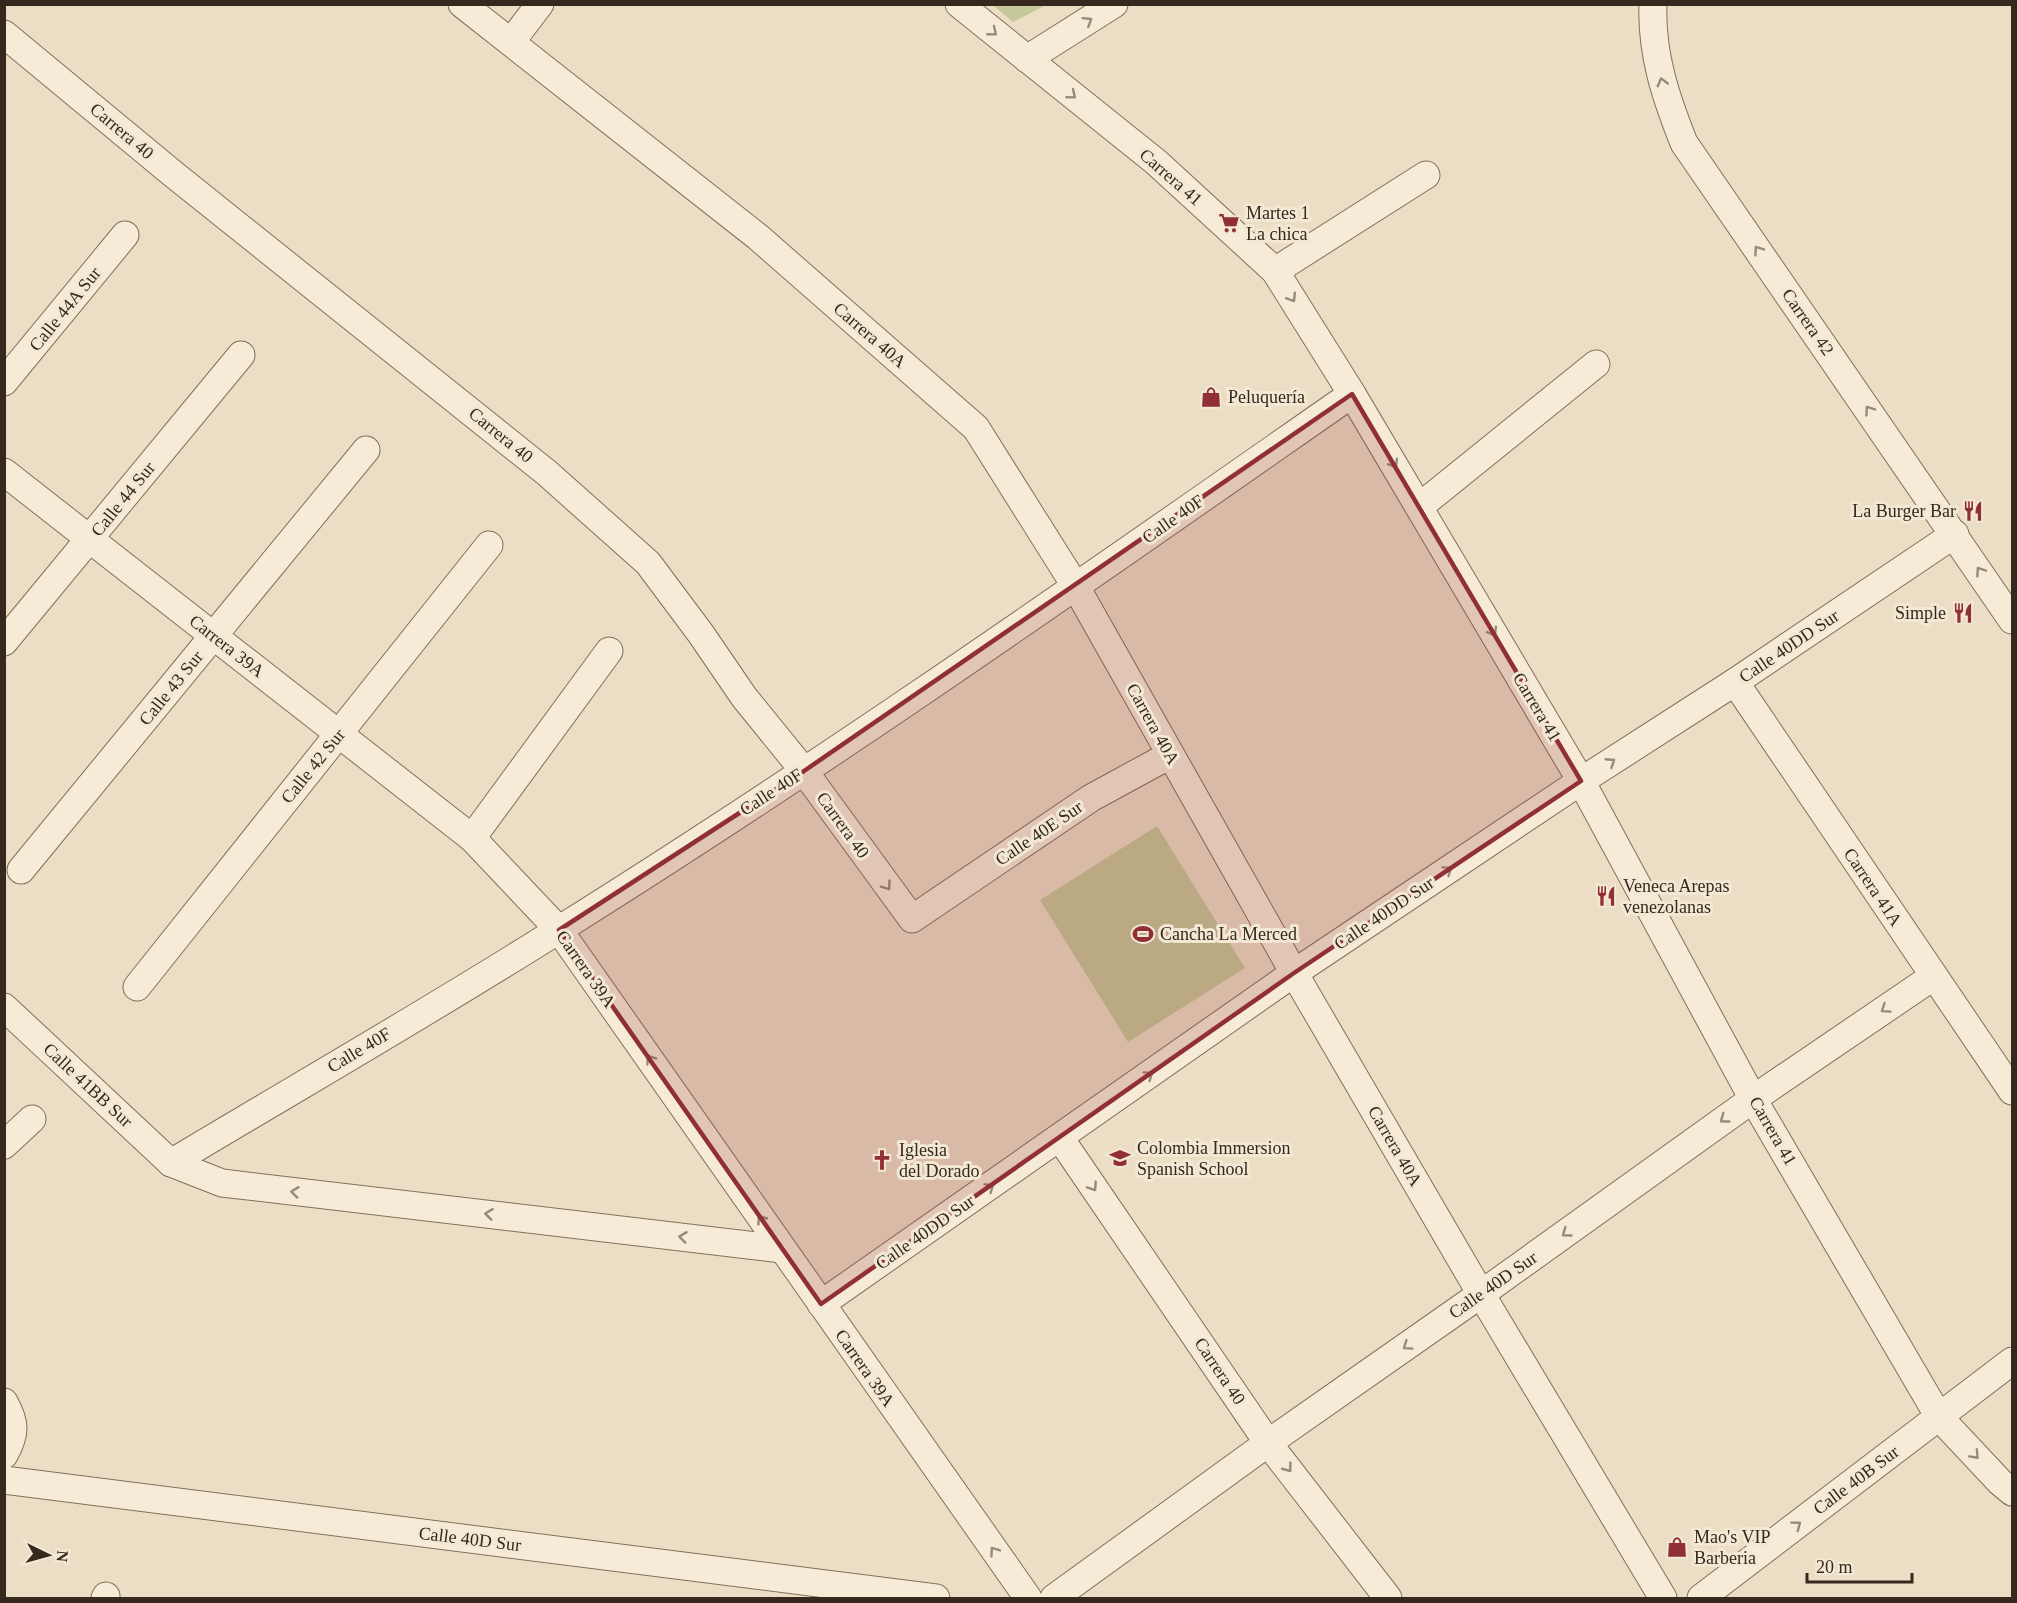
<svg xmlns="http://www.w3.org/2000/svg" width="2017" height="1603" font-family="'Times New Roman',serif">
  <rect width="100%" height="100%" fill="#ebdec4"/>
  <!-- green -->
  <g fill="#c5c898">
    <path d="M993 5H1046L1013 22Z"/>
    <path d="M1157 826 1245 968 1128 1042 1040 900Z"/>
  </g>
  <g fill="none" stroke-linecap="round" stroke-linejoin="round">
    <!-- street casing -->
    <g stroke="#846f5b" stroke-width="29">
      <g id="street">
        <path d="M462 4 758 237 976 428 1076 587 1294 973 1481 1294 1663 1598"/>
        <path d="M959 4 1156 162 1275 271 1352 394 1581 781 1753 1099 1939 1417 2000 1482 2012 1492"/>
        <path d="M1653 4C1651 54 1666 98 1684 143L2012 620"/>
        <path d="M4 34 172 173 547 473 648 563 701 634 744 697 804 771 912 919 1091 798 1170 755"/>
        <path d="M511 42 540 4"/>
        <path d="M1027 59 1114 4"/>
        <path d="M1275 271 1426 175"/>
        <path d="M4 382 125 235"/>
        <path d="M4 472 472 838 559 930 1028 1598"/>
        <path d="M1419 507 1596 364"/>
        <path d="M4 642 241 355"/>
        <path d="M1735 682 2012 1091"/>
        <path d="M472 838 609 651"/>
        <path d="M21 870 366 450"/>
        <path d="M137 987 489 545"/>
        <path d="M4 1007 171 1163 222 1183 782 1249"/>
        <path d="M1060 1138 1268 1443 1388 1598"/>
        <path d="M4 1145 32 1119"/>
        <path d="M171 1163C301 1085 432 1010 560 929 830 760 1091 576 1352 394"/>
        <path d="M821 1304 1294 973 1581 781 1735 682 1955 534"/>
        <path d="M4 1402C16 1423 16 1434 4 1455"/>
        <path d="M4 1480 936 1598"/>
        <path d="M105 1598 106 1596"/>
        <path d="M1054 1598 1268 1443 1481 1294 1753 1099 1934 976"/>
        <path d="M1701 1598 2012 1361"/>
      </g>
    </g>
    <!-- street -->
    <use href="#street" stroke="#f6ebd6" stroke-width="27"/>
  </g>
  <!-- one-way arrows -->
  <defs><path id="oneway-chevron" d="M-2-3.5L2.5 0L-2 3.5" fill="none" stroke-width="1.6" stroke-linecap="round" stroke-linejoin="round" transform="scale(1.5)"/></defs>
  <g stroke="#968a7a">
    <use href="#oneway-chevron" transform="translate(1088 21) rotate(-32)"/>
    <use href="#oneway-chevron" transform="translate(993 32) rotate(39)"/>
    <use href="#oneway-chevron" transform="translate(1662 82) rotate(-105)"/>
    <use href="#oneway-chevron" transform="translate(1072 95) rotate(39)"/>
    <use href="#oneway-chevron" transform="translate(1758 250) rotate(-125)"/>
    <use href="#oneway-chevron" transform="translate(1292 298) rotate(58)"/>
    <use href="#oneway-chevron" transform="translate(1869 410) rotate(-125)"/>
    <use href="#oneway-chevron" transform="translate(1394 464) rotate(59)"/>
    <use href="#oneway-chevron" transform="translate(1980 571) rotate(-124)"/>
    <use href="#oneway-chevron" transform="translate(1493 632) rotate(59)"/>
    <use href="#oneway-chevron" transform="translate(1611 762) rotate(-33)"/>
    <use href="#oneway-chevron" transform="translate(1448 870) rotate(-34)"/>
    <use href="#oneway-chevron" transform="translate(887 886) rotate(54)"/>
    <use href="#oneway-chevron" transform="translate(1885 1009) rotate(146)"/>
    <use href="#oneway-chevron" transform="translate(650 1059) rotate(-125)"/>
    <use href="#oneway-chevron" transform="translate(1149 1075) rotate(-35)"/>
    <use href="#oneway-chevron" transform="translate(1724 1119) rotate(144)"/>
    <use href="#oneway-chevron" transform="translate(990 1187) rotate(-35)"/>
    <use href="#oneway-chevron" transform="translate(1093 1187) rotate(56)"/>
    <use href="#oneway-chevron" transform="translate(295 1192) rotate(-173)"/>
    <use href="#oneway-chevron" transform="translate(489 1214) rotate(-173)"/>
    <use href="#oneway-chevron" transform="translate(761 1219) rotate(-125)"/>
    <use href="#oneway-chevron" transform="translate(1566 1233) rotate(144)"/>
    <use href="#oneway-chevron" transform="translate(683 1237) rotate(-173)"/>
    <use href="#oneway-chevron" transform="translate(1407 1346) rotate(145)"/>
    <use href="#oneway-chevron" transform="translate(1975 1455) rotate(47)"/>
    <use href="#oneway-chevron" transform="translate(1288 1468) rotate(53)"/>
    <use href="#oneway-chevron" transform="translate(1797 1525) rotate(-37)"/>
    <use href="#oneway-chevron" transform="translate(994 1551) rotate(-125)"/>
  </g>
  <!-- marked area -->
  <path fill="#902f34" fill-opacity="0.2" stroke="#902f34" stroke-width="4.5" stroke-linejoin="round" d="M1352 394 1581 781 1294 973 821 1304 559 930 804 771Z"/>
  <!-- icons -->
  <defs>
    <g id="supermarket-bare" transform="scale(1.62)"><path d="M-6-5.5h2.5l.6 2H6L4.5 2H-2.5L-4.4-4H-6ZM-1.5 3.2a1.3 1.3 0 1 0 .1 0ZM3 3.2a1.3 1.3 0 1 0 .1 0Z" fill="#902f34" stroke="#f3e8d3" stroke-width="2.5" paint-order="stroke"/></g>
    <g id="shop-bare" transform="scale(1.62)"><path d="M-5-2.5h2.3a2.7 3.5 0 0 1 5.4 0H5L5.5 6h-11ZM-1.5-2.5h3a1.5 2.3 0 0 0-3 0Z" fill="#902f34" stroke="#f3e8d3" stroke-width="2.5" paint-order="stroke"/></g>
    <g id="restaurant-bare" transform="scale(1.62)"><path d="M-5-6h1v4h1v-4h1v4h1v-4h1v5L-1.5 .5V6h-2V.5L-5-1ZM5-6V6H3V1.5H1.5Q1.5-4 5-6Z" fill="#902f34" stroke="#f3e8d3" stroke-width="2.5" paint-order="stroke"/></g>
    <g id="stadium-bare" transform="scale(1.62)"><path d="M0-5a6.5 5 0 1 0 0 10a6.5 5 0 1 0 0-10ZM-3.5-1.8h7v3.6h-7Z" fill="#902f34" stroke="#f3e8d3" stroke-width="2.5" paint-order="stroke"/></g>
    <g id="school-bare" transform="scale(1.62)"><path d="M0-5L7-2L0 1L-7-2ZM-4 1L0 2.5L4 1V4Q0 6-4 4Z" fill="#902f34" stroke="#f3e8d3" stroke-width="2.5" paint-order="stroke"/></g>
    <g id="church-bare" transform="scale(1.62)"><path d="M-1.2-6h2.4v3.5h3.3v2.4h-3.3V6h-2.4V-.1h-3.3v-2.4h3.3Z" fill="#902f34" stroke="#f3e8d3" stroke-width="2.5" paint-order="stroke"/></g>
  </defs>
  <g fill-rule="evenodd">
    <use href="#supermarket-bare" x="1229" y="223"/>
    <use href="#shop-bare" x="1211" y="397"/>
    <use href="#restaurant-bare" x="1973" y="511"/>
    <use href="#restaurant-bare" x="1963" y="613"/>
    <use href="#restaurant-bare" x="1606" y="896"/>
    <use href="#stadium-bare" x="1143" y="934"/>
    <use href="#school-bare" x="1120" y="1158"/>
    <use href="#church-bare" x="882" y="1160"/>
    <use href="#shop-bare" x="1677" y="1547"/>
  </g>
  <g text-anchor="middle" stroke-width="6" stroke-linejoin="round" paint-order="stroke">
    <!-- street labels -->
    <g font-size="18" fill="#35281e" stroke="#f3e8d3">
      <text transform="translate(122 131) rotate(40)" y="6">Carrera 40</text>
      <text transform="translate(1171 177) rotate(41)" y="6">Carrera 41</text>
      <text transform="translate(65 309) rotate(-51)" y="6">Calle 44A Sur</text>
      <text transform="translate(1808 322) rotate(55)" y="6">Carrera 42</text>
      <text transform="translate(870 335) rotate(41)" y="6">Carrera 40A</text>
      <text transform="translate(501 435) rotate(39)" y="6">Carrera 40</text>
      <text transform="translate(123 499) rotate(-51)" y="6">Calle 44 Sur</text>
      <text transform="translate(1173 519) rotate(-35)" y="6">Calle 40F</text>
      <text transform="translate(227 646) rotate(38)" y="6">Carrera 39A</text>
      <text transform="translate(1789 646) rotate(-34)" y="6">Calle 40DD Sur</text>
      <text transform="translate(171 688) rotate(-51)" y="6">Calle 43 Sur</text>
      <text transform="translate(1537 707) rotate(59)" y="6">Carrera 41</text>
      <text transform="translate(1153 724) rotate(61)" y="6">Carrera 40A</text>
      <text transform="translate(313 766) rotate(-51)" y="6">Calle 42 Sur</text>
      <text transform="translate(771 792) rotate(-33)" y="6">Calle 40F</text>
      <text transform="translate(843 825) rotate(54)" y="6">Carrera 40</text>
      <text transform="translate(1039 833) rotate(-34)" y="6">Calle 40E Sur</text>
      <text transform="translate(1873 887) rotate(56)" y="6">Carrera 41A</text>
      <text transform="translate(1384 913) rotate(-34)" y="6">Calle 40DD Sur</text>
      <text transform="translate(586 969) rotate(55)" y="6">Carrera 39A</text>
      <text transform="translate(359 1050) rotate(-31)" y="6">Calle 40F</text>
      <text transform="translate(88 1085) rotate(43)" y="6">Calle 41BB Sur</text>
      <text transform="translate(1773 1131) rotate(60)" y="6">Carrera 41</text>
      <text transform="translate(1395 1146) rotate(60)" y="6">Carrera 40A</text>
      <text transform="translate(925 1232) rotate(-35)" y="6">Calle 40DD Sur</text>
      <text transform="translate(1493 1285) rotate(-35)" y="6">Calle 40D Sur</text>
      <text transform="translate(865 1368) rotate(55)" y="6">Carrera 39A</text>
      <text transform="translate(1220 1371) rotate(56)" y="6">Carrera 40</text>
      <text transform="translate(1856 1480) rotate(-37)" y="6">Calle 40B Sur</text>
      <text transform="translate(470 1539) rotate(7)" y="6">Calle 40D Sur</text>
    </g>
    <!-- poi labels -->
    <g font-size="18" fill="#35281e" stroke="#f3e8d3" text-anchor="start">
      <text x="1246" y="219">Martes 1<tspan x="1246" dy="21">La chica</tspan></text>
      <text x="1228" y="403">Peluquería</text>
      <text x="1956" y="517" text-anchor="end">La Burger Bar</text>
      <text x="1946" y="619" text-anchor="end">Simple</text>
      <text x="1623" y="892">Veneca Arepas<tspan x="1623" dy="21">venezolanas</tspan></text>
      <text x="1160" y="940">Cancha La Merced</text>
      <text x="1137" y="1154">Colombia Immersion<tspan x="1137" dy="21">Spanish School</tspan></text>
      <text x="899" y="1156">Iglesia<tspan x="899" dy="21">del Dorado</tspan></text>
      <text x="1694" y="1543">Mao's VIP<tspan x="1694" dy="21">Barberia</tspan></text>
    </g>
  </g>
  <!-- border -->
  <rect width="2017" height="1603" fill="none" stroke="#35281e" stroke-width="12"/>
  <!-- north arrow -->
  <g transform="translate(48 1555) rotate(95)" stroke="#f3e8d3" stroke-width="4.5" paint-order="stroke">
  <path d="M0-4.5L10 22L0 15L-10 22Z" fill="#35281e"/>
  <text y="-9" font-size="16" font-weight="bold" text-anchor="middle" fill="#35281e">N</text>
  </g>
  <!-- scale -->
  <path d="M1807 1573v9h105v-9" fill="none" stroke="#35281e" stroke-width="3"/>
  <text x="1816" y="1573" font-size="18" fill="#35281e" stroke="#f3e8d3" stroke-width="4.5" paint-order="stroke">20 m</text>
</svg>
